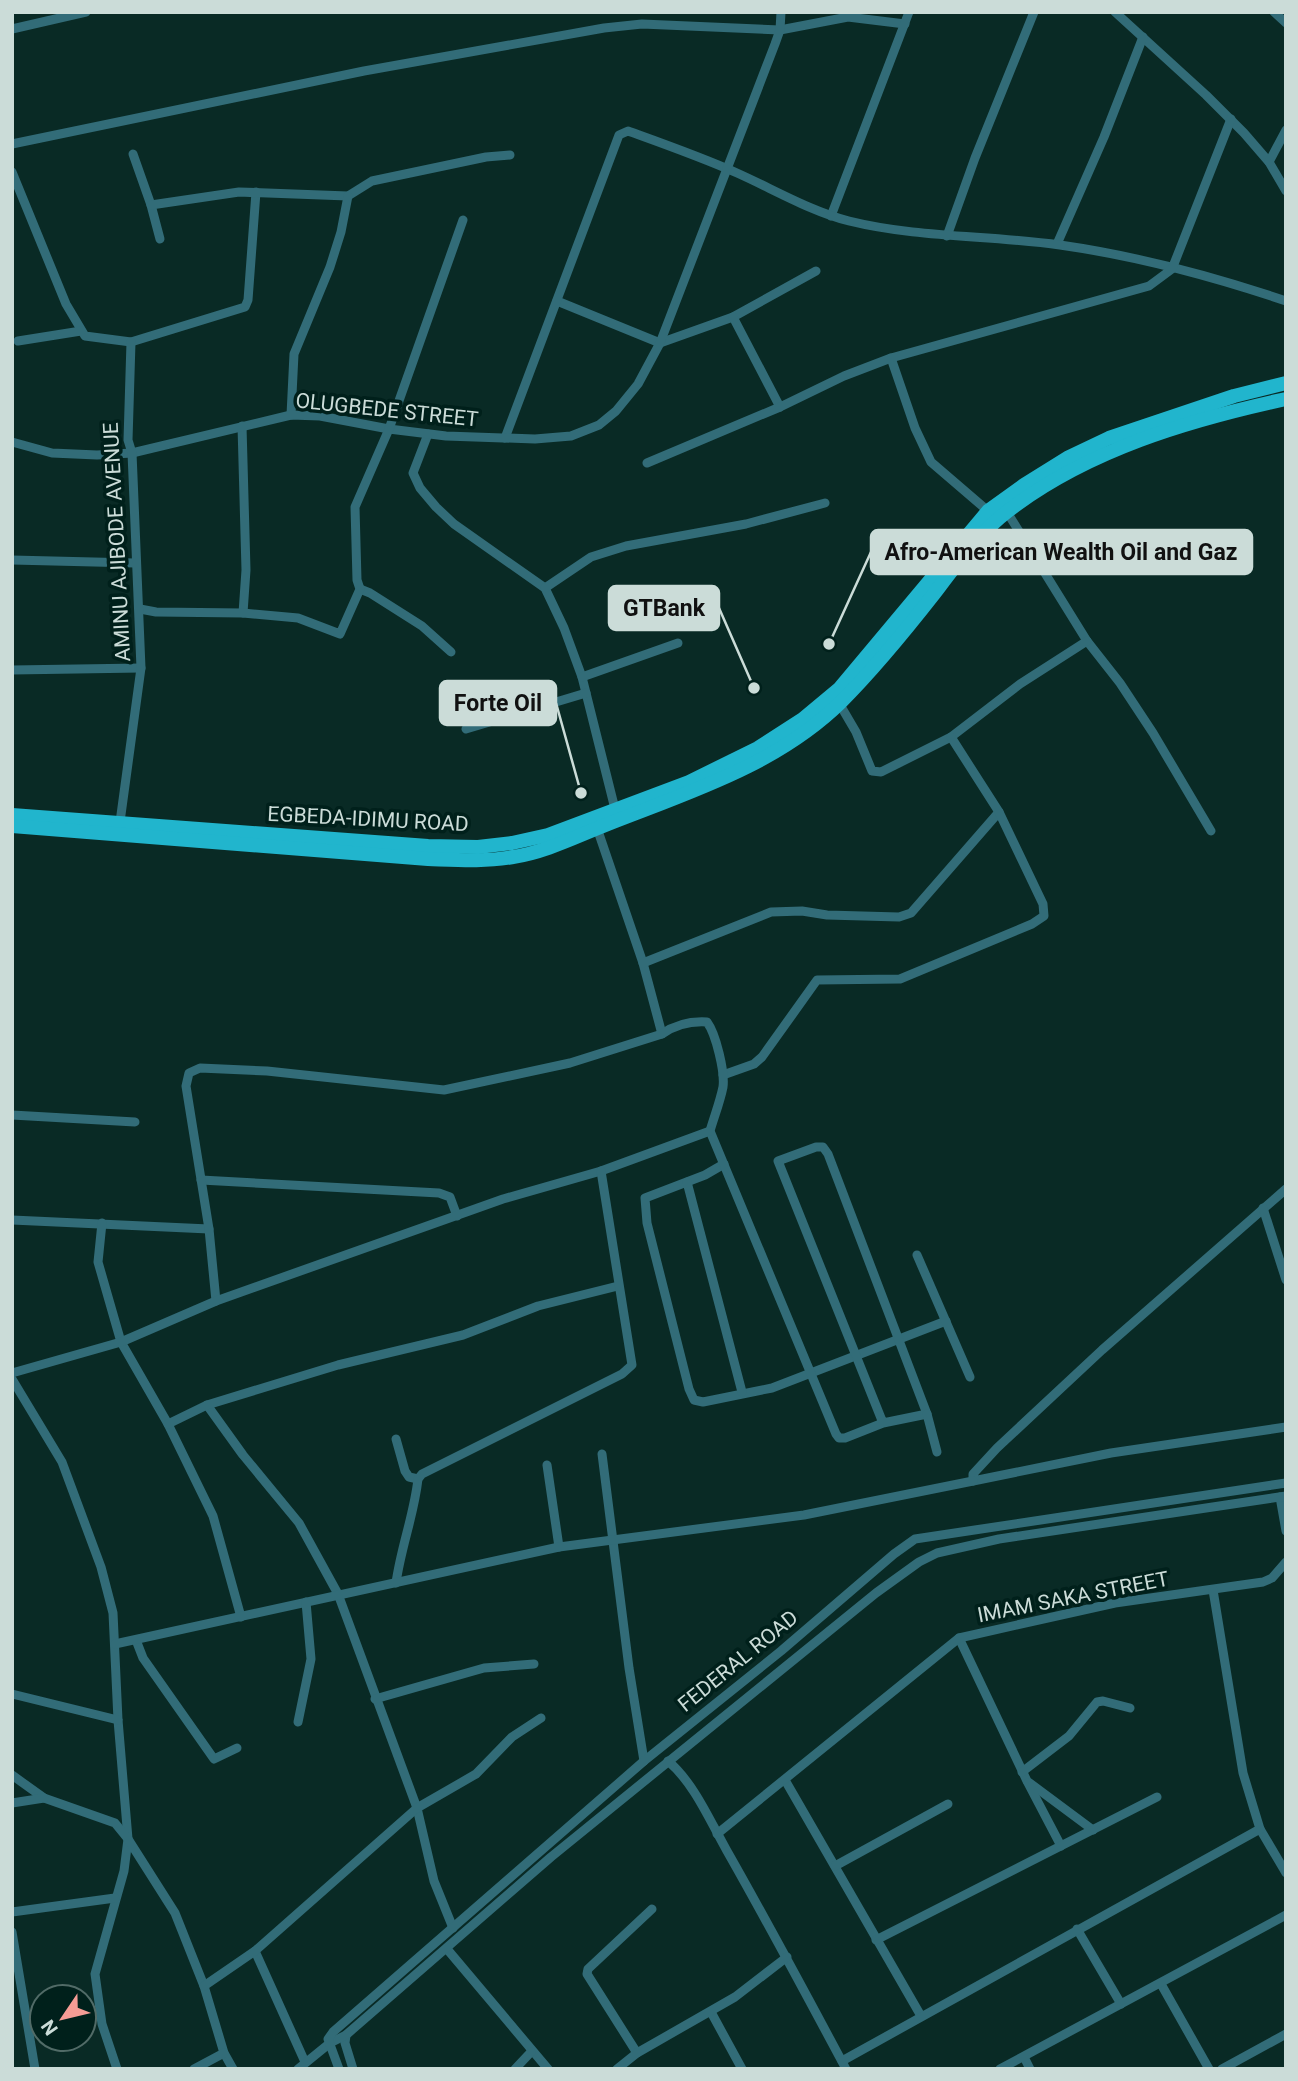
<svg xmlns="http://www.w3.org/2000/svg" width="1298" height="2081" font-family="Roboto,sans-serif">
  <rect width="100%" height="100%" fill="#092a25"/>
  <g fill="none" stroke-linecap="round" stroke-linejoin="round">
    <!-- street -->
    <g stroke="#326c78" stroke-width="9">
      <path d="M1115 12 1206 95 1244 133 1269 162 1286 191"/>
      <path d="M1274 12 1286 23"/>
      <path d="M12 29 86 12"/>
      <path d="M12 144 364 71 604 28 642 24 780 30 848 17 905 24"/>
      <path d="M133 154 151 205 160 239"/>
      <path d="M1269 162 1286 130"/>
      <path d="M12 172 66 304 85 336 131 342 245 307 248 300 256 192"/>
      <path d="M151 205 239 192 348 196 372 181 486 157 510 155"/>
      <path d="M831 216 909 12"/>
      <path d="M947 236 975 158 1034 12"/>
      <path d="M1057 244 1104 137 1143 37"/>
      <path d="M557 301 660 343 733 317 816 271"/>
      <path d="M733 317 780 407"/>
      <path d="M18 341 81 331"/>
      <path d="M891 358 915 428 931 462 988 511"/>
      <path d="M291 415 294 354 330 267 341 232 348 196"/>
      <path d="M242 426 246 570 243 613"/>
      <path d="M428 434 413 473 420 488 436 507 454 524 545 588 564 628 582 677 615 809"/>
      <path d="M505 438 619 135 628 131C664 144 701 157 737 173 773 189 810 211 849 221 918 238 989 235 1060 245 1137 256 1212 276 1286 301"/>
      <path d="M12 442 52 453 97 455 132 453 291 415 320 416 389 429 446 436 535 439 571 436 599 425 616 411 638 384 660 343 775 44 780 30 781 12"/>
      <path d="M647 463 780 407 844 376 891 358 1149 286 1172 269 1231 119"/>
      <path d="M1007 512 1087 641 1120 683 1153 733 1211 831"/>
      <path d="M12 560 135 563"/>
      <path d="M545 588 591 557 626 546 746 524 825 503"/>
      <path d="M360 589 370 593 422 626 451 652"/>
      <path d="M140 609 156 612 243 613 298 618 340 634 360 589 357 580 355 507 389 429 463 220"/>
      <path d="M12 670 141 668"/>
      <path d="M582 677 678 643"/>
      <path d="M839 703 856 732 872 771 881 772 951 737 1020 684 1087 641"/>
      <path d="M466 729 586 693"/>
      <path d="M120 822 141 668 132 453 128 440 131 342"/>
      <path d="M597 828 643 963 662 1034"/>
      <path d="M643 963 771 912 802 911 827 915 899 917 911 913 999 812"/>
      <path d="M723 1075 754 1064 762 1057 817 980 900 979 1032 924 1044 916 1043 904 999 812 951 737"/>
      <path d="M12 1115 135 1122"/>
      <path d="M724 1164 705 1175 645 1198 647 1223 689 1389 694 1400 703 1402 772 1388 946 1321"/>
      <path d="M201 1180 439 1193 450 1197 457 1216"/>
      <path d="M687 1182 742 1392"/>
      <path d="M1286 1189 1102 1350 997 1448 973 1474V1481L1111 1453 1286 1427"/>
      <path d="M1263 1208 1286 1280"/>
      <path d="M12 1220 209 1229"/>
      <path d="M102 1223 98 1262 121 1342 168 1424 213 1516 241 1617"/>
      <path d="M917 1255 970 1377"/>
      <path d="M216 1301 209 1229 186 1086 189 1073 200 1068 267 1071 444 1090 570 1063 662 1034C675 1025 691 1021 707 1022 716 1034 725 1072 723 1087 720 1102 714 1117 710 1131L836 1434 839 1438H845L883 1423 927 1414 828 1154 823 1147H816L778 1161 883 1423"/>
      <path d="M12 1373 121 1342 216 1301 503 1199 601 1171 710 1131"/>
      <path d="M12 1379 62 1462 101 1567 113 1613 118 1720 128 1839 124 1871 95 1974 102 2024 117 2069"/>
      <path d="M207 1405 243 1455 299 1523 338 1594 417 1808 434 1881 453 1928"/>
      <path d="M927 1414 937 1452"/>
      <path d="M168 1424 207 1405 338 1365 463 1335 538 1306 618 1286"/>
      <path d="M396 1439 405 1471 409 1477 418 1479"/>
      <path d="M602 1454 629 1668 644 1761"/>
      <path d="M547 1465 559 1547"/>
      <path d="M1280 1497 1286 1531"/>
      <path d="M396 1583C401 1547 414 1515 418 1479L422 1474 622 1374 632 1365 601 1171"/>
      <path d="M959 1638 1027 1781 1093 1830"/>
      <path d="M136 1640 143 1658 214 1759 237 1748"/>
      <path d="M115 1644 559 1547 804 1515 973 1481"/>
      <path d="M12 1694 118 1720"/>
      <path d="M375 1699 484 1668 534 1664"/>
      <path d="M298 1722 311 1659 306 1602"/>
      <path d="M668 1761C694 1783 710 1821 727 1851 768 1923 807 1996 846 2069"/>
      <path d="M1022 1772 1069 1736 1097 1702 1103 1701 1130 1708"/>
      <path d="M12 1775 44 1798 115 1823 128 1839 175 1913 204 1986 224 2053 233 2069"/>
      <path d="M785 1780 921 2016"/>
      <path d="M1028 1783 1061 1846"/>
      <path d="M12 1803 44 1798"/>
      <path d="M1260 1829 1286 1873"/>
      <path d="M717 1834 959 1638 1115 1603 1263 1582 1272 1578 1286 1562"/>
      <path d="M835 1866 948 1804"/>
      <path d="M12 1912 115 1898"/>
      <path d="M1077 1929 1121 2004"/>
      <path d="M12 1932 35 2069"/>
      <path d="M876 1940 1157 1797"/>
      <path d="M447 1949 548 2069"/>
      <path d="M255 1951 305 2062"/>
      <path d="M1161 1984 1209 2069"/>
      <path d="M204 1986 255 1951 417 1808 476 1774 512 1737 541 1718"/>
      <path d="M711 2012 742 2069"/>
      <path d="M346 2035 345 2043 353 2069"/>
      <path d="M637 2053 587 1974 588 1969 652 1909"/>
      <path d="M1024 2057 1030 2069"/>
      <path d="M842 2061 1260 1829 1243 1773 1213 1590"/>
      <path d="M194 2069 224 2053"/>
      <path d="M298 2069 330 2043 346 2035 551 1857 876 1593 919 1562 937 1553 999 1539 1286 1496"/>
      <path d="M339 2069 328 2039 333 2032 644 1761 781 1651 894 1554 915 1539 1286 1483"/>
      <path d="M515 2069 531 2052"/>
      <path d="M617 2069 637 2053 735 1997 787 1957"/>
      <path d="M1000 2069 1286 1915"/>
      <path d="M1222 2069 1286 2034"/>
    </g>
    <!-- primary -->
    <g stroke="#21b5cd" stroke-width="14">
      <path d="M12 815 428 846 478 847 512 843 548 835 689 782 758 748 803 719 839 689 988 511 1024 485 1069 457 1109 438 1234 396 1286 383"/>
      <path d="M12 826 428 859C457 860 485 862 513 857 546 852 577 836 608 824 689 792 777 765 841 702 874 669 905 631 934 594 956 565 979 533 1008 511 1087 450 1189 420 1286 399"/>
    </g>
  </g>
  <g text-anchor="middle" stroke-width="7" stroke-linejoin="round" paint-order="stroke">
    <!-- street labels -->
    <g font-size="21" fill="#cbdcd8" stroke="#00201b">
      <text transform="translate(387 410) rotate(6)" y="7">OLUGBEDE STREET</text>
      <text transform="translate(117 542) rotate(-93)" y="7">AMINU AJIBODE AVENUE</text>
      <text transform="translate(368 819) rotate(3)" y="7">EGBEDA-IDIMU ROAD</text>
      <text transform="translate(1073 1597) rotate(-11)" y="7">IMAM SAKA STREET</text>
      <text transform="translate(738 1661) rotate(-39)" y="7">FEDERAL ROAD</text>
    </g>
  </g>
  <!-- callouts -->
  <path fill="none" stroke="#cbdcd8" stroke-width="2.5" d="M829 644L871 552M754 688L719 608M581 793L556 703"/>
  <g fill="#cbdcd8" stroke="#00201b" stroke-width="2.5">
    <circle cx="829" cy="644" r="7"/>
    <circle cx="754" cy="688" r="7"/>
    <circle cx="581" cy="793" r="7"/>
  </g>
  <g fill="#cbdcd8" stroke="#cbdcd8" stroke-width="2.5">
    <rect x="871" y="530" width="381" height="44" rx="7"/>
    <rect x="609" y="586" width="110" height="44" rx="7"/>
    <rect x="440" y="681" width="116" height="44" rx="7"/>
  </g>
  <g font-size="23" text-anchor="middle" font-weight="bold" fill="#111">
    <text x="1061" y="560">Afro-American Wealth Oil and Gaz</text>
    <text x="664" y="616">GTBank</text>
    <text x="498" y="711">Forte Oil</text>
  </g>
  <!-- border -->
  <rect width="1298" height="2081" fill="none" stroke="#cbdcd8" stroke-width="28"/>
  <!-- north arrow -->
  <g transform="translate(63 2018) rotate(235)"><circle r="33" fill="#00201b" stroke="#516b67" stroke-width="2"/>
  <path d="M0-5L12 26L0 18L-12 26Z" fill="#f59c95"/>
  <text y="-10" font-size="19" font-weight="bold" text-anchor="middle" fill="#cbdcd8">N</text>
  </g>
</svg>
